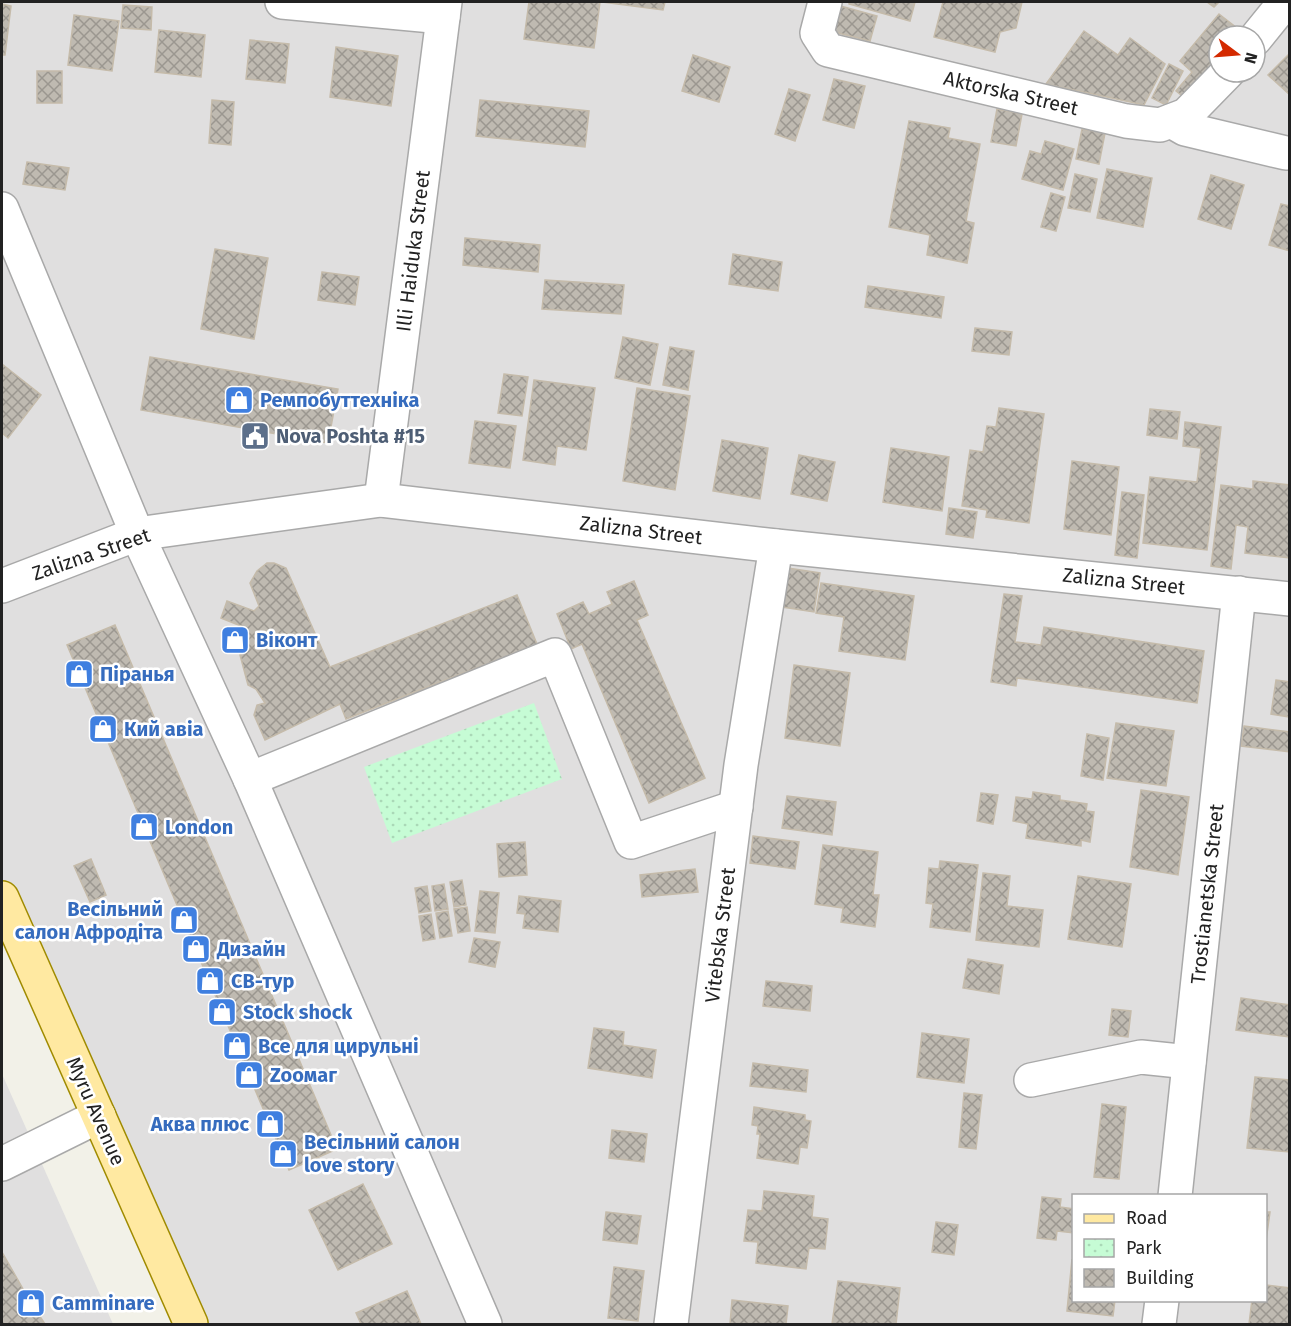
<svg xmlns="http://www.w3.org/2000/svg" width="1291" height="1326" font-family="'Fira Sans',sans-serif">
  <defs>
    <pattern id="park-dots" width="8" height="8" patternUnits="userSpaceOnUse" patternTransform="scale(1.5)"><rect width="8" height="8" fill="#c6fcd5"/><path d="M2 2h.1M6 6h.1" fill="none" stroke="#aad8b7" stroke-width="1.8" stroke-linecap="round"/></pattern>
    <pattern id="building-cross-hatch" width="8" height="8" patternUnits="userSpaceOnUse" patternTransform="scale(1.5)"><rect width="8" height="8" fill="#bfbab1"/><path d="M0 0l8 8M0 8l8-8" fill="none" stroke="#9b9790"/></pattern>
  </defs>
  <rect width="100%" height="100%" fill="#f2f1e8"/>
  <!-- residential -->
  <g fill="#e0dfdf" fill-rule="evenodd">
    <path d="M2 2H1289V1324H191L2 898ZM1219 36H1255V72H1219ZM1074 1196H1266V1300H1074Z"/>
    <path d="M2 1074 113 1324H2Z"/>
  </g>
  <!-- park -->
  <path fill="url(#park-dots)" d="M534 703 562 779 392 843 364 767Z"/>
  <!-- building -->
  <g fill="url(#building-cross-hatch)" stroke="#c5bbaa" stroke-width="1.5">
    <path d="M529 2H600L594 48 524 39Z"/>
    <path d="M602 2H665L663 10Z"/>
    <path d="M849 2H915L910 21 849 4Z"/>
    <path d="M943 2H1022L1016 28 1000 32 995 52 934 37Z"/>
    <path d="M1207 2H1219L1214 7Z"/>
    <path d="M2 4 11 6 5 55H2Z"/>
    <path d="M123 5 152 7 151 30 121 28Z"/>
    <path d="M837 5 877 16 870 41 830 31Z"/>
    <path d="M1219 14 1242 32 1239 36H1219V59L1186 99 1176 91 1192 72 1180 61Z"/>
    <path d="M74 15 119 21 112 71 68 65Z"/>
    <path d="M159 30 205 35 201 77 155 72Z"/>
    <path d="M1084 31 1118 55 1130 38 1165 64 1144 105 1046 84Z"/>
    <path d="M250 40 289 44 285 83 246 79Z"/>
    <path d="M336 47 398 56 391 106 330 97Z"/>
    <path d="M1290 53V95L1268 75Z"/>
    <path d="M693 55 730 67 719 102 682 91Z"/>
    <path d="M1169 64 1183 71 1166 105 1152 98Z"/>
    <rect x="37" y="71" width="25" height="32"/>
    <path d="M834 79 865 86 854 128 823 120Z"/>
    <path d="M789 89 810 95 795 141 775 134Z"/>
    <path d="M212 100 234 102 231 145 209 143Z"/>
    <path d="M480 100 589 111 585 147 476 136Z"/>
    <path d="M997 109 1022 114 1016 146 991 142Z"/>
    <path d="M909 121 950 128 948 138 980 144 966 221 974 223 967 263 927 255 930 235 889 227Z"/>
    <path d="M1082 129 1105 133 1099 164 1076 159Z"/>
    <path d="M1045 141 1074 149 1063 190 1022 179 1030 151 1041 154Z"/>
    <path d="M27 162 69 168 65 190 23 184Z"/>
    <path d="M1107 169 1152 178 1143 227 1097 218Z"/>
    <path d="M1075 174 1097 179 1090 212 1068 208Z"/>
    <path d="M1211 175 1244 185 1231 229 1198 219Z"/>
    <path d="M1051 193 1065 197 1056 231 1041 227Z"/>
    <path d="M1281 204 1290 206V251L1269 245Z"/>
    <path d="M465 238 540 245 538 272 463 265Z"/>
    <path d="M215 249 268 258 254 339 201 329Z"/>
    <path d="M733 254 782 262 778 291 729 284Z"/>
    <path d="M322 272 359 277 355 305 318 300Z"/>
    <path d="M545 280 624 285 621 314 542 309Z"/>
    <path d="M868 286 944 297 941 318 865 307Z"/>
    <path d="M975 328 1012 332 1009 355 972 351Z"/>
    <path d="M623 337 658 344 650 385 615 378Z"/>
    <path d="M670 347 694 351 688 390 663 385Z"/>
    <path d="M150 357 338 389 328 443 141 410Z"/>
    <path d="M2 364 41 395 8 438 2 433Z"/>
    <path d="M504 374 528 377 522 416 498 413Z"/>
    <path d="M534 380 595 388 586 450 557 446 555 465 523 460Z"/>
    <path d="M637 388 690 396 675 490 623 481Z"/>
    <path d="M999 408 1044 414 1029 523 986 517 987 510 962 506 970 450 983 452 987 426 996 427Z"/>
    <path d="M1150 409 1180 412 1177 439 1147 435Z"/>
    <path d="M475 421 516 426 510 468 469 463Z"/>
    <path d="M1185 422 1221 427 1207 550 1143 543 1150 477 1197 482 1201 448 1183 446Z"/>
    <path d="M722 440 768 448 760 499 713 491Z"/>
    <path d="M891 448 949 457 942 511 883 502Z"/>
    <path d="M799 455 835 462 827 501 791 494Z"/>
    <path d="M1072 461 1119 467 1111 535 1064 529Z"/>
    <path d="M1253 481 1290 485V558L1245 553 1248 527 1236 525 1231 569 1211 566 1221 485 1253 489Z"/>
    <path d="M1122 492 1144 495 1137 558 1115 555Z"/>
    <path d="M949 508 977 512 973 538 946 534Z"/>
    <path d="M267 563H274L286 568 330 667 517 595 537 644 346 719 340 704 265 740 254 715 257 705 265 703 256 689 248 685 240 655 247 634 246 628 221 618 227 601 254 611 259 606 250 583 257 571Z"/>
    <path d="M781 567 820 573 814 612 776 606Z"/>
    <path d="M634 581 648 615 637 620 705 778 649 803 582 644 571 649 557 614 583 602 589 614 612 604 607 592Z"/>
    <path d="M821 583 914 596 905 660 839 651 844 617 816 613Z"/>
    <path d="M1004 594 1022 596 1015 642 1041 645 1044 627 1204 651 1197 703 1017 678 1016 686 991 682Z"/>
    <path d="M115 625 337 1149 289 1170 67 645Z"/>
    <path d="M794 665 850 673 840 746 785 738Z"/>
    <path d="M1276 680 1290 682V717L1271 714Z"/>
    <path d="M1116 723 1174 731 1166 786 1107 778Z"/>
    <path d="M1244 726 1290 732V752L1241 746Z"/>
    <path d="M1087 734 1109 738 1103 780 1081 776Z"/>
    <path d="M1141 790 1189 797 1178 875 1130 867Z"/>
    <path d="M1033 792 1060 796V800L1087 804 1086 811 1094 812 1090 842 1081 840V846L1026 838 1028 824 1013 821 1016 797 1032 799Z"/>
    <path d="M981 793 998 795 993 824 977 821Z"/>
    <path d="M787 796 836 802 832 835 782 828Z"/>
    <path d="M753 836 799 842 795 869 750 863Z"/>
    <path d="M525 842 527 875 499 877 497 844Z"/>
    <path d="M823 845 878 852 873 895H879L875 927 841 922 843 908 815 904Z"/>
    <path d="M91 859 106 895 90 902 74 866Z"/>
    <path d="M940 861 978 865 970 932 930 927 933 904 926 903 929 868 939 869Z"/>
    <path d="M695 869 698 892 642 897 640 875Z"/>
    <path d="M983 873 1010 876 1007 906 1043 910 1039 947 976 940Z"/>
    <path d="M1078 876 1131 884 1122 947 1068 939Z"/>
    <path d="M462 880 466 905 454 907 450 882Z"/>
    <path d="M444 884 448 909 435 911 432 886Z"/>
    <path d="M427 886 431 911 419 913 415 888Z"/>
    <path d="M480 891 499 893 495 933 475 931Z"/>
    <path d="M519 896 561 901 558 932 523 928 525 914 517 913Z"/>
    <path d="M467 907 470 931 458 933 454 909Z"/>
    <path d="M448 911 452 936 440 938 436 913Z"/>
    <path d="M431 914 435 939 423 941 419 916Z"/>
    <path d="M474 938 500 942 495 967 469 962Z"/>
    <path d="M968 959 1003 965 999 994 963 988Z"/>
    <path d="M766 981 812 986 810 1011 763 1006Z"/>
    <path d="M1241 998 1290 1005V1037L1236 1030Z"/>
    <path d="M1112 1009 1131 1011 1128 1037 1109 1035Z"/>
    <path d="M594 1028 624 1032 623 1045 656 1050 652 1078 588 1068Z"/>
    <path d="M922 1033 969 1039 964 1083 917 1077Z"/>
    <path d="M753 1063 808 1070 806 1092 750 1086Z"/>
    <path d="M1255 1077 1290 1080V1152L1247 1148Z"/>
    <path d="M964 1093 982 1095 976 1149 959 1147Z"/>
    <path d="M1102 1104 1126 1107 1119 1179 1094 1177Z"/>
    <path d="M754 1107 805 1115V1120L811 1121 807 1148 800 1147 798 1164 757 1158 760 1134H757L758 1126 752 1125Z"/>
    <path d="M612 1130 647 1134 644 1162 609 1158Z"/>
    <path d="M363 1184 392 1244 338 1270 309 1210Z"/>
    <path d="M764 1191 814 1196 812 1217 828 1219 825 1249 809 1248 806 1269 756 1263 758 1242 744 1241 748 1210 762 1211Z"/>
    <path d="M1042 1197 1061 1199 1060 1207 1074 1209V1233L1057 1231 1056 1240 1037 1238Z"/>
    <path d="M606 1212 641 1216 637 1244 603 1240Z"/>
    <path d="M1266 1212H1270L1266 1241Z"/>
    <path d="M936 1222 958 1225 954 1255 932 1252Z"/>
    <path d="M2 1252 31 1303 45 1324H2Z"/>
    <path d="M1072 1259 1074 1300H1115L1113 1316 1067 1311Z"/>
    <path d="M614 1267 644 1271 638 1321 608 1318Z"/>
    <path d="M838 1281 900 1288 896 1324H832Z"/>
    <path d="M1266 1285 1290 1288V1324H1249L1252 1300H1266Z"/>
    <path d="M407 1291 421 1324H361L356 1313Z"/>
    <path d="M732 1300 788 1306 786 1324H730Z"/>
  </g>
  <g fill="none" stroke-linecap="round" stroke-linejoin="round">
    <!-- minor casing -->
    <g stroke="#a9a9a9" stroke-width="36">
      <g id="minor">
        <path d="M282 2 443 17"/>
        <path d="M825 2 817 33 828 50 1126 121 1160 125 1186 115 1228 72"/>
        <path d="M1255 39 1285 2"/>
        <path d="M1171 121 1185 129 1286 153"/>
        <path d="M2 209 137 534 250 779 485 1324"/>
        <path d="M381 500 445 2"/>
        <path d="M2 586 137 534 381 500 776 546 1290 599"/>
        <path d="M250 779 555 655 631 842 736 807"/>
        <path d="M1031 1080 1141 1057 1189 1062"/>
        <path d="M2 1164 99 1116"/>
        <path d="M1175 1196 1239 593"/>
        <path d="M671 1324 741 765 776 546"/>
        <path d="M1159 1324 1162 1300"/>
      </g>
    </g>
    <!-- major casing -->
    <g stroke="#a08b00" stroke-width="36">
      <path id="major" d="M2 898 191 1324"/>
    </g>
    <!-- minor -->
    <use href="#minor" stroke="#fff" stroke-width="33"/>
    <!-- major -->
    <use href="#major" stroke="#ffe9a1" stroke-width="33"/>
  </g>
  <!-- icons -->
  <defs>
    <g id="shop-square" transform="scale(1.5)"><rect x="-9" y="-9" width="18" height="18" rx="4" fill="#3f7fe0" stroke="#fff"/><path d="M-5-2.5h2.3a2.7 3.5 0 0 1 5.4 0H5L5.5 6h-11ZM-1.5-2.5h3a1.5 2.3 0 0 0-3 0Z" fill="#fff"/></g>
    <g id="civic-square" transform="scale(1.5)"><rect x="-9" y="-9" width="18" height="18" rx="4" fill="#5c6f8a" stroke="#fff"/><path d="M-.6-6.5H3V-4.5H.6V-3L4-1V1h2V6H-6V1h2V-1L-.6-3ZM-1.2 2.5V6h2.4V2.5Z" fill="#fff"/></g>
  </defs>
  <g fill-rule="evenodd">
    <use href="#shop-square" x="239" y="400"/>
    <use href="#civic-square" x="255" y="436"/>
    <use href="#shop-square" x="235" y="640"/>
    <use href="#shop-square" x="79" y="674"/>
    <use href="#shop-square" x="103" y="729"/>
    <use href="#shop-square" x="144" y="827"/>
    <use href="#shop-square" x="184" y="920"/>
    <use href="#shop-square" x="196" y="949"/>
    <use href="#shop-square" x="210" y="981"/>
    <use href="#shop-square" x="222" y="1012"/>
    <use href="#shop-square" x="237" y="1046"/>
    <use href="#shop-square" x="249" y="1075"/>
    <use href="#shop-square" x="270" y="1124"/>
    <use href="#shop-square" x="283" y="1154"/>
    <use href="#shop-square" x="31" y="1303"/>
  </g>
  <g text-anchor="middle" stroke-width="5" stroke-linejoin="round" paint-order="stroke">
    <!-- street labels -->
    <g font-size="20" fill="#222" stroke="#fff">
      <text transform="translate(1011 93) rotate(13)" y="7">Aktorska Street</text>
      <text transform="translate(413 251) rotate(-83)" y="7">Illi Haiduka Street</text>
      <text transform="translate(641 530) rotate(7)" y="7">Zalizna Street</text>
      <text transform="translate(91 554) rotate(-19)" y="7">Zalizna Street</text>
      <text transform="translate(1124 581) rotate(6)" y="7">Zalizna Street</text>
      <text transform="translate(1207 894) rotate(-84)" y="7">Trostianetska Street</text>
      <text transform="translate(720 935) rotate(-83)" y="7">Vitebska Street</text>
      <text transform="translate(96 1111) rotate(66)" y="7">Myru Avenue</text>
    </g>
    <!-- shop labels -->
    <g font-size="20" font-weight="bold" fill="#366cbe" stroke="#fff" text-anchor="start">
      <text x="260" y="407">Ремпобуттехніка</text>
      <text x="256" y="647">Віконт</text>
      <text x="100" y="681">Піранья</text>
      <text x="124" y="736">Кий авіа</text>
      <text x="165" y="834">London</text>
      <text x="163" y="916" text-anchor="end">Весільний<tspan x="163" dy="23">салон Афродіта</tspan></text>
      <text x="217" y="956">Дизайн</text>
      <text x="231" y="988">СВ-тур</text>
      <text x="243" y="1019">Stock shock</text>
      <text x="258" y="1053">Все для цирульні</text>
      <text x="270" y="1082">Zooмаг</text>
      <text x="249" y="1131" text-anchor="end">Аква плюс</text>
      <text x="304" y="1149">Весільний салон<tspan x="304" dy="23">love story</tspan></text>
      <text x="52" y="1310">Camminare</text>
    </g>
    <!-- service labels -->
    <g font-size="20" font-weight="bold" fill="#4e5e75" stroke="#fff" text-anchor="start">
      <text x="276" y="443">Nova Poshta #15</text>
    </g>
  </g>
  <!-- border -->
  <rect width="1291" height="1326" fill="none" stroke="#222222" stroke-width="6"/>
  <!-- legend -->
  <rect x="1072" y="1194" width="195" height="108" fill="#ffffff" stroke="#a7a7a7" stroke-width="1.5"/>
  <rect x="1084" y="1214" width="30" height="9" fill="#ffe9a1" stroke="#a7a7a7" stroke-width="1.5"/>
  <text x="1126" y="1224" font-size="18" fill="#222222">Road</text>
  <rect x="1084" y="1239" width="30" height="18" fill="url(#park-dots)" stroke="#a7a7a7" stroke-width="1.5"/>
  <text x="1126" y="1254" font-size="18" fill="#222222">Park</text>
  <rect x="1084" y="1269" width="30" height="18" fill="url(#building-cross-hatch)" stroke="#a7a7a7" stroke-width="1.5"/>
  <text x="1126" y="1284" font-size="18" fill="#222222">Building</text>
  <!-- north arrow -->
  <g transform="translate(1237 54) rotate(106)"><circle r="28" fill="#ffffff" stroke="#a7a7a7" stroke-width="1.5"/>
  <path d="M0-4.5L10 22L0 15L-10 22Z" fill="#d42a00"/>
  <text y="-9" font-size="16" font-weight="bold" text-anchor="middle" fill="#222222">N</text>
  </g>
</svg>
